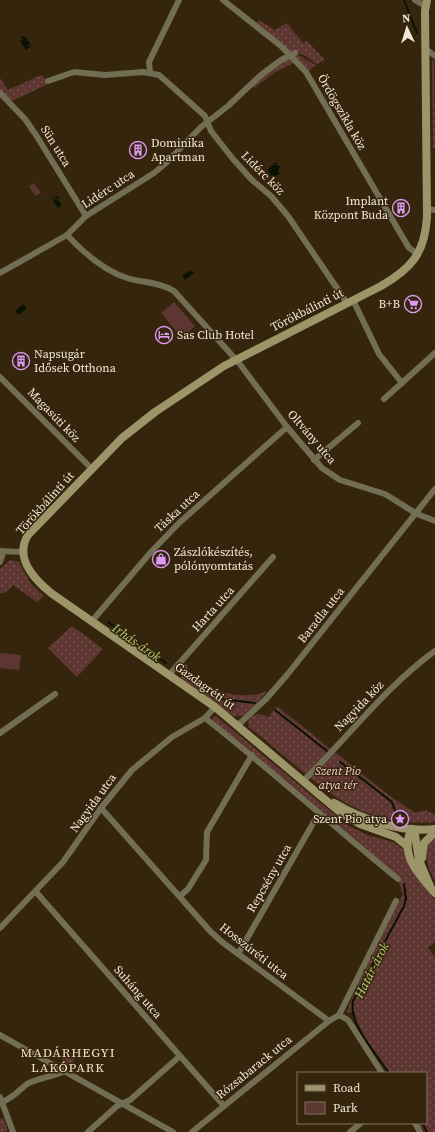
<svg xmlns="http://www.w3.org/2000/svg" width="435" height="1132" font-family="'Source Serif 4',serif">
  <defs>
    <pattern id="green-dots" width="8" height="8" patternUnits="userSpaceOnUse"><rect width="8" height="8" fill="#5e3631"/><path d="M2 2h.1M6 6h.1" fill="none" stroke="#76534e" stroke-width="1.8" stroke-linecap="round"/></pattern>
    <pattern id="water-ripples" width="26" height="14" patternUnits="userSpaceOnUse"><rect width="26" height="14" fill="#0a1100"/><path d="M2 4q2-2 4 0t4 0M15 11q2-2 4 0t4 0" fill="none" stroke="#2e3424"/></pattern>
  </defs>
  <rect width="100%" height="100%" fill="#35250c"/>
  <!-- green -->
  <g fill="url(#green-dots)">
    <path d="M259 20 275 30 287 23 303 43 307 41 325 60 317 64C307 58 302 50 290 54L256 24Z"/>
    <path d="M295 54C303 56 308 62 316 65L308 71 292 56Z"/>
    <path d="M289 58 294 63 277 71 254 88 253 86 262 77Z"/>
    <path d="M434 58 435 147 433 149 432 61Z"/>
    <path d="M41 75 50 83 10 102 0 91V78L8 90Z"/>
    <path d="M10 560 19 562 31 584 44 596 37 602 13 585 5 593H0V569Z"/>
    <path d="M72 626 103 649 77 677 48 648Z"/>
    <path d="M183 663 187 665 189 671C208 685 222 697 247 695 254 695 259 695 265 691L266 693C256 702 249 719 233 716L182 679 179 669Z"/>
    <path d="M278 707 390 796 415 813 426 810 435 815V822C363 827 331 795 279 752 269 743 259 734 248 727L249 720 253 715 261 714 269 717 275 708Z"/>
    <path d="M216 716 346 824 367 835 393 842 403 849 417 878 435 900V942L428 948 435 957V1132H425L419 1123H426V1073H387L355 1022 352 1012 347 1013V1011L356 988 403 894 399 883 401 878C339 827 279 772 215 723L212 719Z"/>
    <path d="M435 838V881C429 870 423 857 429 844L427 842Z"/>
    <circle cx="68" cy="1060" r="6"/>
    <path d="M3 1118 8 1131 0 1132V1119Z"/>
  </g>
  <!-- pitch -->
  <g fill="#5e3631">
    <path d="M34 183 41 193 35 196 29 186Z"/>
    <path d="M174 302 195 326 182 338 161 313Z"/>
    <path d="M0 653 21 655 19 670 0 668Z"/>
  </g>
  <!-- water -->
  <g fill="url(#water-ripples)">
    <path d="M24 36 32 46 26 50 19 40Z"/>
    <path d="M276 162 280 166 278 171 280 174 272 177 267 170Z"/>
    <path d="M57 196 62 205 58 208 52 199Z"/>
    <path d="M191 269 194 273 185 280 182 276Z"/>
    <path d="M23 304 27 308 19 315 15 311Z"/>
  </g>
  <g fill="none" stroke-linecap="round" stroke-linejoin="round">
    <!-- stream -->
    <g stroke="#0a1100" stroke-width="2">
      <path d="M404 0 417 33"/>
      <path d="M108 622 166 663"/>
      <path d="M184 676 199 686"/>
      <path d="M202 688 221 699 255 703"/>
      <path d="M275 710 327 751"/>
      <path d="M340 762 392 802 395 811"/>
      <path d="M389 1073C377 1055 348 1023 353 1001L404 906 406 899 404 884"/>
      <path d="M422 1123 427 1132"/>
    </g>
    <!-- street -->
    <g stroke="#726e53" stroke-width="6">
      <path d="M223 0 281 46 306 72 409 248 418 254"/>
      <path d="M415 0 425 6"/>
      <path d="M426 49 435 56"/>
      <path d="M150 72 149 62 179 0"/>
      <path d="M48 81 74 72 105 75 143 72 159 75 167 82 205 116 211 131 233 159 252 180 271 196 288 216 347 303"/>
      <path d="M0 93 25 119 36 135 86 216"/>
      <path d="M427 209 435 210"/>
      <path d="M67 235C83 252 104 271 127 278 144 283 159 282 174 291L239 363 287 427 322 468 340 480 385 494 417 514 435 521"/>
      <path d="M0 273 67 235 86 216 154 173 167 162 201 127 228 106 261 75 281 60 295 53"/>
      <path d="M353 300 379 354 402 383"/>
      <path d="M0 377 92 469"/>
      <path d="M384 399 435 353"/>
      <path d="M314 460 358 423"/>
      <path d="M0 551 22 552"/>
      <path d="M0 562 3 553"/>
      <path d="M92 621 151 552 179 523 287 427"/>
      <path d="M169 675 273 557"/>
      <path d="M205 718C271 770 333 826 398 879"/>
      <path d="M238 725 266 699 287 675 435 489"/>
      <path d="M0 733 55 694"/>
      <path d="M304 780C348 738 385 687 435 651"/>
      <path d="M101 808 210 931 222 942 329 1021 339 1015 348 1020 382 1073"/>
      <path d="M36 892 224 1106"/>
      <path d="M180 896 188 889 206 860 207 832 252 755"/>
      <path d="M0 928 63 862 101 808 132 770 172 737 205 718 215 707"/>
      <path d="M238 954 319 813"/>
      <path d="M339 1015 396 901"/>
      <path d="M0 1035 173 1132"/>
      <path d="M0 1097 13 1132"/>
      <path d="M2 1102C14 1097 17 1092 27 1084 34 1079 55 1076 65 1071"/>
      <path d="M415 1123 420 1132"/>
      <path d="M88 1132 117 1106 130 1100 180 1056"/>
      <path d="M192 1132 329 1021"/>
      <path d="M350 1132 361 1123"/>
    </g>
    <!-- secondary -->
    <g stroke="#9c956a" stroke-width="8">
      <path d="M334 803C363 820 401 833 435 829"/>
      <path d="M412 829C398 854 420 876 435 893"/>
      <path d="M412 829 415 835 419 860 430 886"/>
      <path d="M407 846 396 837 360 824 341 813 215 707 51 593C34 579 14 558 28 535L122 438 155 412 224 366 381 286C411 269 425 253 427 217L425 11 427 0"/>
      <path d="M422 858 424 843 433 834"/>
    </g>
  </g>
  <!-- icons -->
  <defs>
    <g id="building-ring" transform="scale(0.9)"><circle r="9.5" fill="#35250c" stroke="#dc99f4" stroke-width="1.5"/><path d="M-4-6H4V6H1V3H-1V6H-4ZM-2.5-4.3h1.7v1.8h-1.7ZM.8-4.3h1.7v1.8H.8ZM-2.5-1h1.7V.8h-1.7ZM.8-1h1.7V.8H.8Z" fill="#dc99f4"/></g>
    <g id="supermarket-ring" transform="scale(0.9)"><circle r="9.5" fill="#35250c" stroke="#dc99f4" stroke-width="1.5"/><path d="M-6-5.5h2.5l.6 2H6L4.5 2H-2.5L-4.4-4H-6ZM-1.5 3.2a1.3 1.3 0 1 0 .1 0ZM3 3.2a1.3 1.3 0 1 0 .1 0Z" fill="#dc99f4"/></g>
    <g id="hotel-ring" transform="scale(0.9)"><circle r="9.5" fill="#35250c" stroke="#dc99f4" stroke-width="1.5"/><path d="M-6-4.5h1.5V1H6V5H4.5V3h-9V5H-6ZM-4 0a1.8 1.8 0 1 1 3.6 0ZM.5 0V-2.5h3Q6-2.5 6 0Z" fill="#dc99f4"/></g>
    <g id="shop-ring" transform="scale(0.9)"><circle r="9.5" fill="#35250c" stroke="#dc99f4" stroke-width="1.5"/><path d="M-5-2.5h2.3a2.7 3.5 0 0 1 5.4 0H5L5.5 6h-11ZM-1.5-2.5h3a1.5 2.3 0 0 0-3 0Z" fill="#dc99f4"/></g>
    <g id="sight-ring" transform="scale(0.9)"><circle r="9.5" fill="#35250c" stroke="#dc99f4" stroke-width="1.5"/><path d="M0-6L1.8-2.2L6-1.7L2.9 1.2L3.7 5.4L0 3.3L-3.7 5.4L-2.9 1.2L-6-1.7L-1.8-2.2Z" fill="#dc99f4"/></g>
  </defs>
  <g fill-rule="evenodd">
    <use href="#building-ring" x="138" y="150"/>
    <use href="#building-ring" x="401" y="208"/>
    <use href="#supermarket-ring" x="413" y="304"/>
    <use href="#hotel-ring" x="164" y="335"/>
    <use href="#building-ring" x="21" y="361"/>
    <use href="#shop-ring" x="161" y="559"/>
    <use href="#sight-ring" x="400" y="819"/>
  </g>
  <g text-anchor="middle" stroke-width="3" stroke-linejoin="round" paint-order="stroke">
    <!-- street labels -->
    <g font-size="12" fill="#f2e7d8" stroke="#35250c">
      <text transform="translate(342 112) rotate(60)" y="4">Ördögszikla köz</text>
      <text transform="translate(56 146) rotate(58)" y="4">Sün utca</text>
      <text transform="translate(263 173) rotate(45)" y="4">Lidérc köz</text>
      <text transform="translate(108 189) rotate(-33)" y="4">Lidérc utca</text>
      <text transform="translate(307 310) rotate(-27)" y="4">Törökbálinti út</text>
      <text transform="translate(54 415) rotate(46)" y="4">Magasúti köz</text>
      <text transform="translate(312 437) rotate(49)" y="4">Oltvány utca</text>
      <text transform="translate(45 503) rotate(-48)" y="4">Törökbálinti út</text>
      <text transform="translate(177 511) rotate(-43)" y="4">Táska utca</text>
      <text transform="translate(213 609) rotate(-48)" y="4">Harta utca</text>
      <text transform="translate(321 615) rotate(-52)" y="4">Baradla utca</text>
      <text transform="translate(205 686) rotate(36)" y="4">Gazdagréti út</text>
      <text transform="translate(359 706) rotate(-46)" y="4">Nagyida köz</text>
      <text transform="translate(93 803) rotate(-54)" y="4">Nagyida utca</text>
      <text transform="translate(269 878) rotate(-60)" y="4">Repcsény utca</text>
      <text transform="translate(254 951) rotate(38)" y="4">Hosszúréti utca</text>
      <text transform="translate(138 992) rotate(49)" y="4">Suháng utca</text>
      <text transform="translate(254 1067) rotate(-39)" y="4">Rózsabarack utca</text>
    </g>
    <!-- poi labels -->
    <g font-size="12" fill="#f2e7d8" stroke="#35250c" text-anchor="start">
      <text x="151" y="147">Dominika<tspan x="151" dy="14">Apartman</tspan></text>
      <text x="388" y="205" text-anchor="end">Implant<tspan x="388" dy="14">Központ Buda</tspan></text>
      <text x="400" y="308" text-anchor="end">B+B</text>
      <text x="177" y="339">Sas Club Hotel</text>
      <text x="34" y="358">Napsugár<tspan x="34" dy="14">Idősek Otthona</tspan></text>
      <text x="174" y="556">Zászlókészítés,<tspan x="174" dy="14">pólónyomtatás</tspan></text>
      <text x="387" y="823" text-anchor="end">Szent Pio atya</text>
    </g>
    <!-- park labels -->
    <g font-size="12" font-style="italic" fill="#f8cfc9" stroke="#35250c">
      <text x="338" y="775">Szent Pio<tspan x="338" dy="14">atya tér</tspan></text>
    </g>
    <!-- water labels -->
    <g font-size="13" font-style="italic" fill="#b0cc73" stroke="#35250c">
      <text transform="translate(137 642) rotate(35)" y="5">Irhás-árok</text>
      <text transform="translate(371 970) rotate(-63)" y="5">Határ-árok</text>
    </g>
    <!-- neighbourhood labels -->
    <g font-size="13" letter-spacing="1" fill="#f4dec1" stroke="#35250c">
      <text x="68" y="1057">MADÁRHEGYI<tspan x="68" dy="15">LAKÓPARK</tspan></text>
    </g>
  </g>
  <!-- legend -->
  <rect x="297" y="1072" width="130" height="52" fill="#35250c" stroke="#81735e"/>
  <rect x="305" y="1085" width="20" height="6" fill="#9c956a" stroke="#81735e"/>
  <text x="333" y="1092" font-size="12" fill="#f2e7d8">Road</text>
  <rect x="305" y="1102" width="20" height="12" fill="#5e3631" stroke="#81735e"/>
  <text x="333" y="1112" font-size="12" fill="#f2e7d8">Park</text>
  <!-- north arrow -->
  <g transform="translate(407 28) rotate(356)" stroke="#35250c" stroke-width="3" paint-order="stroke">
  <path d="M0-3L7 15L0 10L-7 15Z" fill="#f2e7d8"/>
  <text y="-6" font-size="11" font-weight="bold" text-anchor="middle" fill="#f2e7d8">N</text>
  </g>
</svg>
